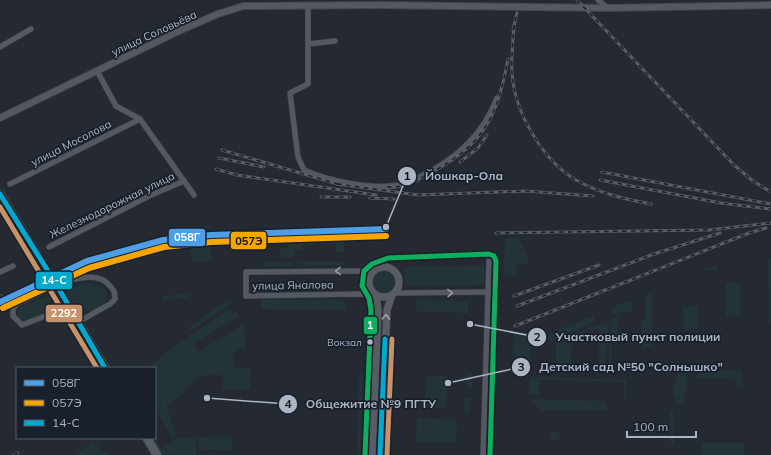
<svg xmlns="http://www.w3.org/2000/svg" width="771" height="455" font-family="Mulish,sans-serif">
  <rect width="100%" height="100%" fill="#252a32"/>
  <!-- green -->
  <g fill="#233438">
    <path d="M518 237 530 262 515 266 517 274 504 277 505 238Z"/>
    <path d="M316 241V244L302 245V250H294V257L281 258 280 248H288V242Z"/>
    <path d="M336 242H344V250L349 252H336Z"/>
    <path d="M211 247 212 261 192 262 191 248Z"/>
    <path d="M768 259H771V324H769Z"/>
    <path d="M298 261H342L345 263 343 265 297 266Z"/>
    <path d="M293 262V266H261L263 263Z"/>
    <path d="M718 264V270H703V269Z"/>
    <path d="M484 265V285L408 286 404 282 405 267Z"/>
    <circle cx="383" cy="282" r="11"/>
    <path d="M296 281H328V284H297Z"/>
    <path d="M740 282 741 315 726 316V283Z"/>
    <path d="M89 283 104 288C111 299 103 311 89 311 85 311 80 309 77 307L65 288Z"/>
    <path d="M652 293 653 346H642L641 319H645V296Z"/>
    <path d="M52 294 57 301C53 313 29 326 19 319L17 314 20 308Z"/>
    <path d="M189 294V298L162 300V296Z"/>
    <path d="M261 299 345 300V310L261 309Z"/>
    <path d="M416 299 468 302V313L415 311Z"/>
    <path d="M227 301 229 305 190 331 188 328Z"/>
    <path d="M626 302H632V312H619L611 315V308Z"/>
    <path d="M683 306H698V329L684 330Z"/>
    <path d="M229 309 232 314 236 311 239 316 194 344 198 352 244 324 246 349H239L233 353V367L251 368 250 387 247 390H223V377L219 374 197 377 178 398 166 405 177 436 172 438 155 408V368H148L167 352Z"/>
    <path d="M593 316 595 322 553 340 531 339 530 368H513L514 332 531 333 532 337H540Z"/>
    <path d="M381 317H383L376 455H375Z"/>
    <path d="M618 317 617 343H611V372H608L611 320Z"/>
    <path d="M609 321C609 338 605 353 605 370H594V364L599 363V329L585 330 584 338H572L571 370 556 369V340Z"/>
    <path d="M680 367 687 373V390L682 403 678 404 672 391Z"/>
    <path d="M736 370H741L742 386 736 385 735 377 697 378 698 372Z"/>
    <path d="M359 373H363L360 455H349L358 454 356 429H358Z"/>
    <path d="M366 373H373L369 455H363Z"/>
    <path d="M466 373H472V388L466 387Z"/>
    <path d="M387 374H395L390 455H383Z"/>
    <path d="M426 375 448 376 446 408 425 407Z"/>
    <path d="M533 377 625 380 626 381 627 400 623 397 624 382 541 379 539 383V393L537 395H529V381Z"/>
    <path d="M465 398H471L470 412H464Z"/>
    <path d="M530 399 601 401 606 403V410L544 409V414Z"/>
    <path d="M670 412H673L674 416V445L670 442Z"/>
    <path d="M417 418 457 420 456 443 416 441Z"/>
    <circle cx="555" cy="436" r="5"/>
    <path d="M230 436 232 438 231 451 226 449 199 450 198 440 201 437Z"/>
    <path d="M155 437 161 448 171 455H163L153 438Z"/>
    <path d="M180 437 195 438 196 455H173L163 447Z"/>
    <path d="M92 442 95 445 100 443 101 444 97 446 100 451 106 452 108 455H78L79 452Z"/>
    <rect x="702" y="443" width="42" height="12"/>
  </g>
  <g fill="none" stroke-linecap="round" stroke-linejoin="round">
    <!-- primary-tunnel -->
    <path stroke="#393f48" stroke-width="8" stroke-dasharray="8 4" stroke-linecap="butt" d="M40 260 56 284 59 291"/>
    <!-- minor casing -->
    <g stroke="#42464c" stroke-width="6">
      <g id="minor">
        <path d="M598 0 608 8"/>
        <path d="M308 6V84L290 93 298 157 304 170C328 181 372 190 399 185 406 184 414 179 421 176 457 159 483 135 497 98"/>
        <path d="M308 44 335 41"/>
        <path d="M0 47 31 29"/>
        <path d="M97 71 116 106 140 119 194 195"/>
        <path d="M10 184 140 119"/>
        <path d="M49 247 149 196 184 181"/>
        <path d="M0 272 13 266"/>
        <path d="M394 293 489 292"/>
        <path d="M376 295 361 294 246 296V272L361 271 377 269"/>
        <path d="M69 307 22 325 13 316V309L17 304C39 294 79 269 103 280 107 282 111 287 114 291L115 299 110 304 78 322"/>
        <path d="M483 455 489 261"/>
      </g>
    </g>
    <!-- tertiary casing -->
    <g stroke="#42464c" stroke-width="8">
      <path id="tertiary" d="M0 118 181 30 218 14 243 6 379 5 608 8 771 5"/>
    </g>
    <!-- secondary casing -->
    <g stroke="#42464c" stroke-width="8">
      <g id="secondary">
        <circle cx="384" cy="282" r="15"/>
        <path d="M372 455 378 310 376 295"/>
        <path d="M380 455 387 310 392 295"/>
      </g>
    </g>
    <!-- primary casing -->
    <g stroke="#42474f" stroke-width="10">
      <g id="primary">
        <path d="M0 194 40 260"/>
        <path d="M59 291 105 368"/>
        <path d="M147 438 157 455"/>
      </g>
    </g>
    <!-- minor -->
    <use href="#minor" stroke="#545860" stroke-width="5"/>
    <!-- tertiary -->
    <use href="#tertiary" stroke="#545860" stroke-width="6"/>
    <!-- secondary -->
    <use href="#secondary" stroke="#585c65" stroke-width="7"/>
    <!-- primary -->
    <use href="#primary" stroke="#575b62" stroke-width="8"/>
    <!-- rail casing -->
    <g stroke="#585c64" stroke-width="3">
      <g id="rail">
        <path d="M577 0 734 165 753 181 771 192"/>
        <path d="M514 25C513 41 511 58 512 74 515 112 542 160 576 180 599 193 624 199 651 204"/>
        <path d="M513 30 517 13"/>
        <path d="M222 150 341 185"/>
        <path d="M219 158 264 167"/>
        <path d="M460 162 478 148 487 135"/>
        <path d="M216 169 237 175 376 195"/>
        <path d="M602 172 771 204"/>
        <path d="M600 180 721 203 771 209"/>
        <path d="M413 182C477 150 495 130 508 59"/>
        <path d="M337 184 418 195 526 191 593 196"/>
        <path d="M387 187H397L418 180"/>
        <path d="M321 197H350"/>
        <path d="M370 198 394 199"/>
        <path d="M496 233 709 230 771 223"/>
        <path d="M0 296H1"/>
        <path d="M514 296 599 265"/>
        <path d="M0 306 70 273"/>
        <path d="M517 306 654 254 720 233"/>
        <path d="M515 326 749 233 766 228"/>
        <path d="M14 455 18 453"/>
      </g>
    </g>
    <!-- rail -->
    <use href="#rail" stroke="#19202c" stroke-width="1.5" stroke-dasharray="4.5" stroke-linecap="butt"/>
    <!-- bus-1 casing -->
    <g stroke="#19202c" stroke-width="8">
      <g id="bus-1">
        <path d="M0 194 56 284 105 368"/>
        <path d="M380 455 385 339"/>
      </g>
    </g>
    <!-- bus-2 casing -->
    <g stroke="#19202c" stroke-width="8">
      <g id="bus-2">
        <path d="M0 207 97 368"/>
        <path d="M387 455 392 339"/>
      </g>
    </g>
    <!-- bus-3 casing -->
    <g stroke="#19202c" stroke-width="8">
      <path id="bus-3" d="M365 455 371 310 369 298 362 286 364 271 372 264 388 258 489 254 494 256 496 261 490 455"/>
    </g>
    <!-- bus-1 -->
    <use href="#bus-1" stroke="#00a9ce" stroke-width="5"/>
    <!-- bus-2 -->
    <use href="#bus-2" stroke="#c7916a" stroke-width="5"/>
    <!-- bus-3 -->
    <use href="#bus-3" stroke="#0daf5c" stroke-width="5"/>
    <!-- rail-1 casing -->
    <g stroke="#19202c" stroke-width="9">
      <path id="rail-1" d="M0 302 87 261 163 240 211 235 386 229"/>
    </g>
    <!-- rail-2 casing -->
    <g stroke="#19202c" stroke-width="9">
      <path id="rail-2" d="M3 308 89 268 164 247 211 242 386 236"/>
    </g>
    <!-- rail-1 -->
    <use href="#rail-1" stroke="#4d9ee5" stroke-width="6"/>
    <!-- rail-2 -->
    <use href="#rail-2" stroke="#f7a600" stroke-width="6"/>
  </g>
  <!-- one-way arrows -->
  <defs><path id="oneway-chevron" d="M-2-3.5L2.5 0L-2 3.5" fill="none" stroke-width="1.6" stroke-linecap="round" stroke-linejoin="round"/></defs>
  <g stroke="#979eab">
    <use href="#oneway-chevron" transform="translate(338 271) rotate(179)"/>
    <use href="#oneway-chevron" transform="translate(450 293) rotate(-1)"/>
  </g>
  <use stroke="#9ca3b1" href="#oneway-chevron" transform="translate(386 317) rotate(-87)"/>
  <!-- markers -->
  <circle fill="#adb5c4" stroke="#19202c" stroke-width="1.5" cx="370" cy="342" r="3.5"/>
  <g text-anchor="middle" stroke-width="3.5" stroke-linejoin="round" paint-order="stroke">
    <!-- bus labels -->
    <g font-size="10" fill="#adb5c4" stroke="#19202c" text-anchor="end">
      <text x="362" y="346">Вокзал</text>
    </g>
    <!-- street labels -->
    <g font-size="11" fill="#adb5c4" stroke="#19202c">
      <text transform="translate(154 33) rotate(-25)" y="4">улица Соловьёва</text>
      <text transform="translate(71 143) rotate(-27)" y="4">улица Мосолова</text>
      <text transform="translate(112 205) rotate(-26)" y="4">Железнодорожная улица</text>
      <text transform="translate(293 285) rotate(-1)" y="4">улица Яналова</text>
    </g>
  </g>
  <!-- callouts -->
  <path fill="none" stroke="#adb5c4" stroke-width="1.5" d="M386 227L407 176M470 324L537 337M448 383L521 367M207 398L288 404"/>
  <g fill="#adb5c4" stroke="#19202c" stroke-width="1.5">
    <circle cx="386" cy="227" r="4"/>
    <circle cx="470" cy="324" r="4"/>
    <circle cx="448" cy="383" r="4"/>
    <circle cx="207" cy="398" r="4"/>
    <circle cx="407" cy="176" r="10"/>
    <circle cx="537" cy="337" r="10"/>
    <circle cx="521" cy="367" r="10"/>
    <circle cx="288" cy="404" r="10"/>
  </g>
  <g font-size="12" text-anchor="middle" font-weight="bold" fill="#111">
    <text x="407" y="180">1</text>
    <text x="537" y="341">2</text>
    <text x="521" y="371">3</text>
    <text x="288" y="408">4</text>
  </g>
  <g font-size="12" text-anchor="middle" font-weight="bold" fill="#adb5c4" stroke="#19202c" stroke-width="3.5" stroke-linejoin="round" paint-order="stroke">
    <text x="464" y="180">Йошкар-Ола</text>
    <text x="638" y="341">Участковый пункт полиции</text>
    <text x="631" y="371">Детский сад №50 "Солнышко"</text>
    <text x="371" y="408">Общежитие №9 ПГТУ</text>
  </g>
  <g stroke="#19202c" stroke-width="1.5">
    <rect x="168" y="228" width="38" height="19" rx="4" fill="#4d9ee5"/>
    <rect x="230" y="231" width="37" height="19" rx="4" fill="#f7a600"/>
    <rect x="35" y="271" width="38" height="19" rx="4" fill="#00a9ce"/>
    <rect x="45" y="304" width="38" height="19" rx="4" fill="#c7916a"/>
    <rect x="363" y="316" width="15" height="19" rx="4" fill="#0daf5c"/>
  </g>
  <g font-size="11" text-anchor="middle" font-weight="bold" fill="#fff">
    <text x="187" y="241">058Г</text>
    <text x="54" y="284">14-С</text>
    <text x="64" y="317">2292</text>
    <text x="370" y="329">1</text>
  </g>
  <g font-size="11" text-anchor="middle" font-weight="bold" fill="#111">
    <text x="249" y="245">057Э</text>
  </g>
  <!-- legend -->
  <rect x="16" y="367" width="140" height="72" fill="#19202c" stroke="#545c69"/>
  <rect x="24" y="380" width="20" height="6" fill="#4d9ee5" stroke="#545c69"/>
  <text x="52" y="387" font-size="12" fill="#adb5c4">058Г</text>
  <rect x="24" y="400" width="20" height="6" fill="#f7a600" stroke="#545c69"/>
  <text x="52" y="407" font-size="12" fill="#adb5c4">057Э</text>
  <rect x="24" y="420" width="20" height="6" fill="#00a9ce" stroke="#545c69"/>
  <text x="52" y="427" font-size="12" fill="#adb5c4">14-С</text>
  <!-- scale -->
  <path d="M627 431v6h69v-6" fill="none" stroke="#adb5c4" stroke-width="2"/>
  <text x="633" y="431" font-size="12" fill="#adb5c4" stroke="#19202c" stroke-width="3" paint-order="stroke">100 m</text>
</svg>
